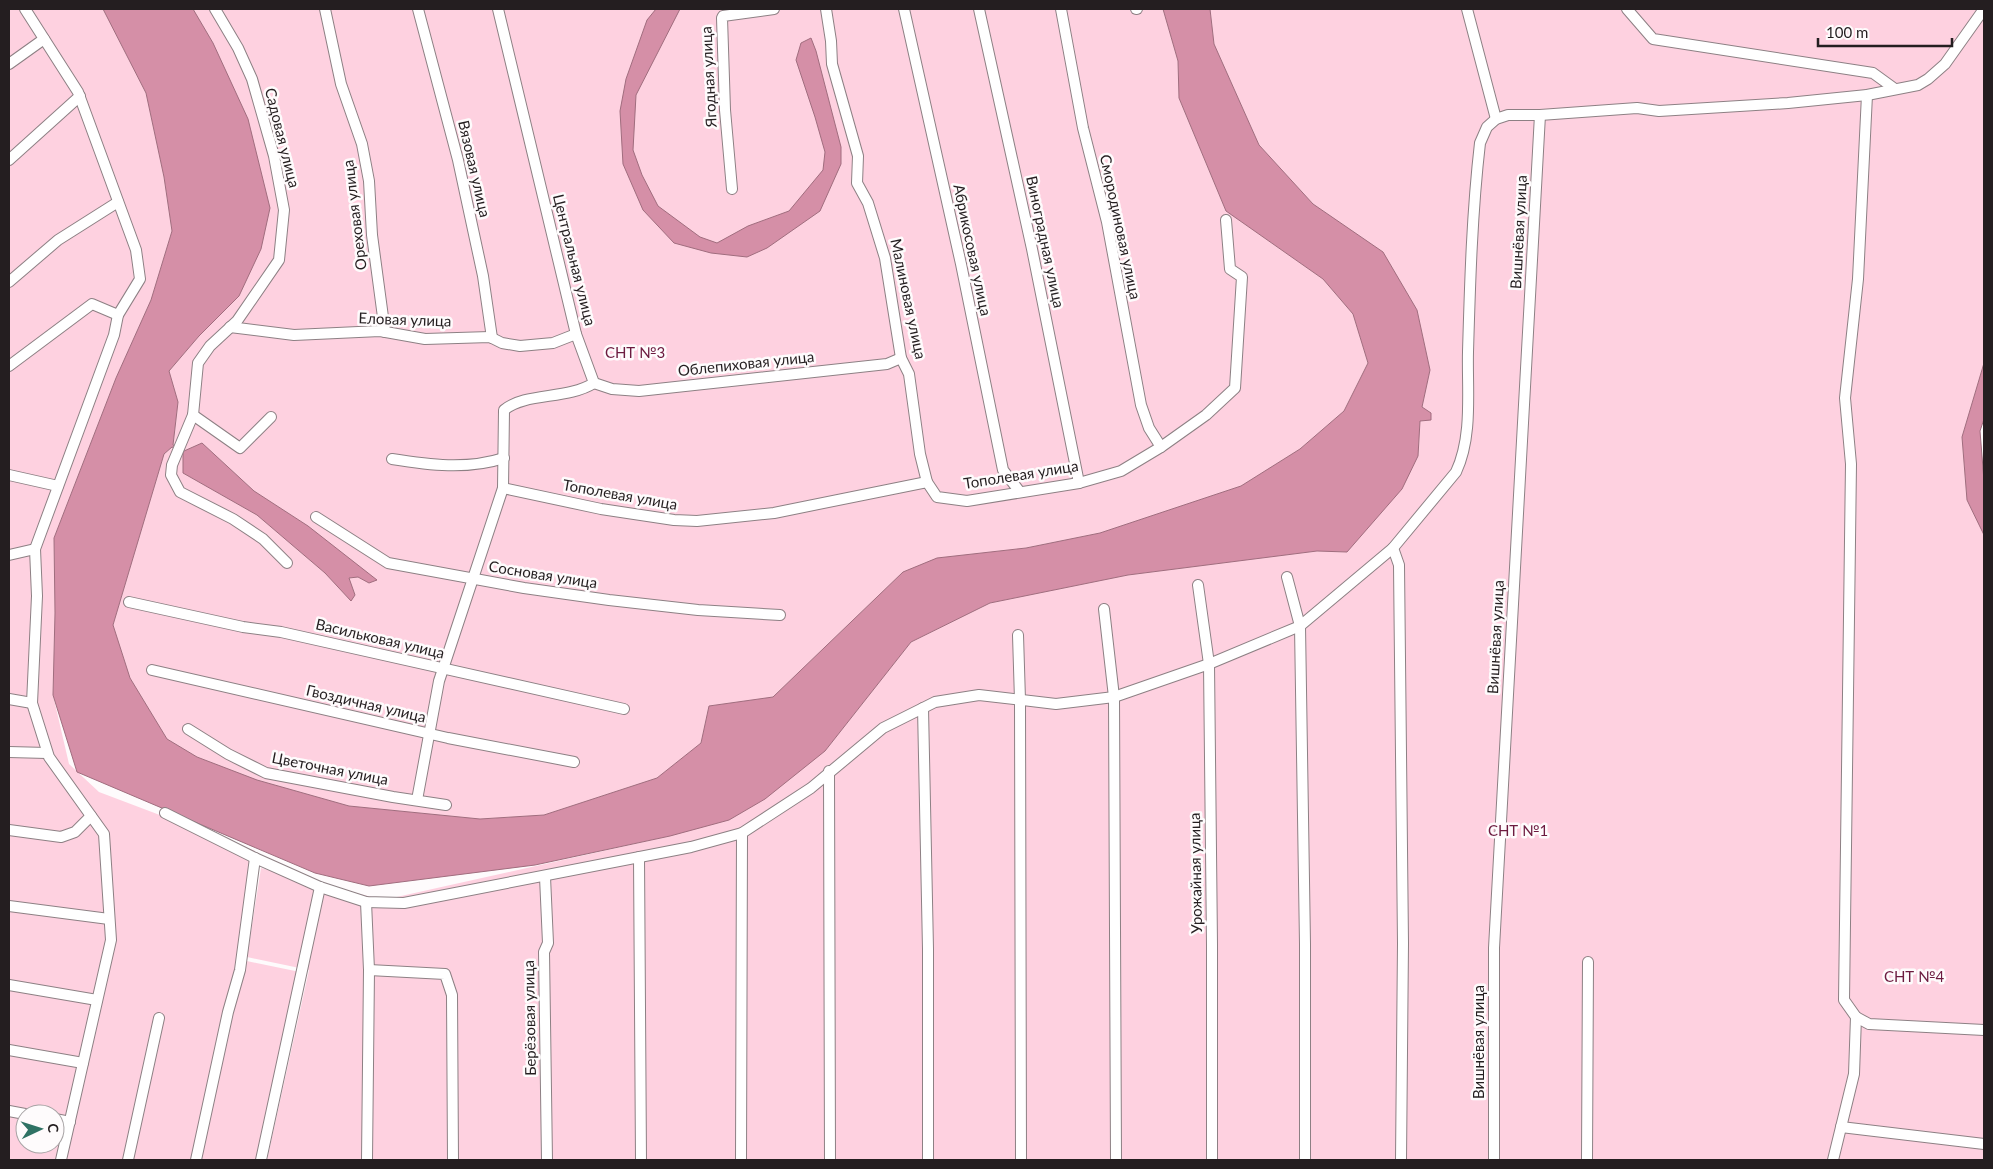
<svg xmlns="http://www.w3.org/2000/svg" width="1993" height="1169" font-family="Lato,sans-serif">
  <rect width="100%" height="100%" fill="#fefbfc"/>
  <!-- green -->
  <g fill="#fed1e0" fill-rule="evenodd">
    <path d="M9 9H103L146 93 164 177 172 231 151 300 116 378 54 538 55 613 53 695 69 764 99 792 255 851 242 960 300 972 259 1160H9ZM25 1114H55V1144H25Z"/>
    <path d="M193 9H1163L1178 61 1179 98 1226 211 1323 279 1353 314 1368 363 1344 411 1300 449 1241 486 1100 533 903 572 773 697 709 706 701 743 657 778 544 815 480 819 349 806 257 780 197 757 167 739 130 678 113 625 164 454 172 447 183 452V473L257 515 325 573 350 600 355 595 349 578 358 577 369 583 308 526 254 491 202 443 184 451 173 446 178 402 169 371 199 336 213 43Z"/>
    <path d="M1210 9H1984V363L1962 437 1967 500 1984 535V1160H267L309 970 247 957 261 868 383 900 670 836 825 751 911 642 990 603 1128 575 1317 551 1347 552 1418 456 1420 421 1430 420 1422 407 1430 370 1417 310 1382 252 1313 204 1259 145 1214 44Z"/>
  </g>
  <!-- water -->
  <g fill="#d58fa7" stroke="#a06d7e">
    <path d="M103 9H193L213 43 248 119 270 208 261 249 239 296 199 336 169 371 178 402 173 445 184 451 202 443 254 491 308 526 377 580 369 583 358 577 349 578 355 595 351 601 325 573 257 515 183 473V452L172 447 164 454 113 625 130 678 167 739 197 757 257 780 349 806 480 819 544 815 657 778 701 743 709 706 773 697 903 572 937 558 1026 548 1100 533 1241 486 1300 449 1344 411 1368 363 1353 314 1323 279 1226 211 1179 98 1178 61 1163 9H1210L1214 44 1259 145 1313 204 1383 252 1417 310 1430 370 1422 407 1431 413V420L1420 421 1418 456 1402 489 1347 552 1317 551 1128 575 990 603 911 642 825 751 765 799 729 820 670 836 535 865 369 886 315 873 77 772 53 695 55 613 54 538 116 378 151 300 172 231 164 177 146 93Z"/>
    <path d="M656 9H680L636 95 633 150 642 175 658 206 700 237 717 243 748 226 789 211 823 170 825 152 815 117 796 60 801 43 811 38 816 51 841 147V164L820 211 767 248 747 257 711 253 674 243 643 210 623 164 620 111 626 79 647 20Z"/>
    <path d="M1984 363V419L1980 431 1984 481V535L1967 500 1962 437Z"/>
  </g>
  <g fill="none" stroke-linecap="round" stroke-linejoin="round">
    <!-- street casing -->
    <g stroke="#8d8084" stroke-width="12">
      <g id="street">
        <path d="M25 9 78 92 136 250 140 279 118 315 114 335 35 549 37 596 32 703 49 757 104 834 111 940 61 1160"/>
        <path d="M215 9 238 48 252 79 274 156 284 210 279 260 237 321 210 346 198 363 193 415 172 465 171 475 180 492 233 519 263 539 287 563"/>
        <path d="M325 9 341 84 362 144 369 181 372 235 385 332"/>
        <path d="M418 9 458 160 483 276 492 338"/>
        <path d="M826 9 831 41 832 64 858 156 857 183 868 203 885 258 901 358 909 374 920 454 927 482"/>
        <path d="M904 9 961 264 1003 470 1020 492"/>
        <path d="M979 9 1032 249 1079 483"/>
        <path d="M1061 9 1083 128 1107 222 1141 405 1149 428 1161 447"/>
        <path d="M1136 9H1137"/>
        <path d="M1467 9 1496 119"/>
        <path d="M1627 9 1653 39 1873 73 1895 89"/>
        <path d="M9 64 44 39"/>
        <path d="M9 160 80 96"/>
        <path d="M732 189 725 110 722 18 723 16 774 9"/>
        <path d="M9 282 58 240 118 202"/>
        <path d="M230 327 294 335 380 331 425 339 490 337 502 343 520 346 553 343 576 334"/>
        <path d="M9 366 92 304 118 315"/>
        <path d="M594 383 612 389 639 391 887 364 901 358"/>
        <path d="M193 415 240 448 271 417"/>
        <path d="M392 459C429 465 467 470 504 458"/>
        <path d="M9 475 58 486"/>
        <path d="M503 488 601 509 674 520 697 521 774 513 927 482 937 497 967 501 1079 483 1121 471 1161 447 1206 415 1235 388 1242 277 1230 269 1226 220"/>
        <path d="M316 517 388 563 524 588 609 600 698 610 780 615"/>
        <path d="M1393 548 1399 565 1403 943 1401 1160"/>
        <path d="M9 555 35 549"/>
        <path d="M1287 577 1300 626 1305 944V1160"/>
        <path d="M1198 585 1209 664 1212 945V1160"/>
        <path d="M129 602 243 627 281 632 624 709"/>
        <path d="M1104 609 1114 697 1116 1160"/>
        <path d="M1018 635 1020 700 1021 1160"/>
        <path d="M152 670 448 738 574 762"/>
        <path d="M9 699 32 703"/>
        <path d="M923 708 928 949V1160"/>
        <path d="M188 729 228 754 266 773 393 797 446 805"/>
        <path d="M9 752 47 753"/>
        <path d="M829 771 830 1160"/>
        <path d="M417 800 439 681 503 488 504 410C526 392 567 400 594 383L576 334 498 9"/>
        <path d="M165 813 255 858 320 887 366 902 404 903 691 847 742 833 811 788 883 728 935 702 979 695 1056 704 1114 697 1209 664 1300 626 1393 548 1456 472C1473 436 1467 390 1468 352 1470 282 1472 212 1480 143L1487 127 1496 119 1508 115H1540L1637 108 1659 111 1788 103 1867 95 1918 85 1928 79 1945 64 1984 9"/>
        <path d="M9 830 61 837 75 832 91 816"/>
        <path d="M639 857 641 1160"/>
        <path d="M545 877 548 943 544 952 547 1160"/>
        <path d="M366 902 369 970 367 1160"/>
        <path d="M9 906 109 919"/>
        <path d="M369 970 445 974 452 995 453 1160"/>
        <path d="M9 985 97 1000"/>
        <path d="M1856 1017 1869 1024 1984 1030"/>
        <path d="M9 1050 83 1063"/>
        <path d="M9 1111 25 1114"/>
        <path d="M55 1119 70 1122"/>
        <path d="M1841 1127 1984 1144"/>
        <path d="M128 1160 159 1018"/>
        <path d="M196 1160 228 1012 240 970 255 858"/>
        <path d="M261 1160 320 887"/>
        <path d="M741 1160 742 833"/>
        <path d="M1494 1160V948L1540 115"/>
        <path d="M1587 1160 1588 962"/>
        <path d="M1833 1160 1854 1074 1856 1017 1844 1000 1851 464 1845 398 1858 279 1867 95"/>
      </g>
    </g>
    <!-- street -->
    <use href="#street" stroke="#fff" stroke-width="10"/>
  </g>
  <g text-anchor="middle" stroke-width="5" stroke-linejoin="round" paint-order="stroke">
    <!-- street labels -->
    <g font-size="15" fill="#241e20" stroke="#fefbfc">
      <text transform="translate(709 77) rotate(-93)" y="5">Ягодная улица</text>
      <text transform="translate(282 138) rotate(76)" y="5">Садовая улица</text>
      <text transform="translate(474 169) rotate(77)" y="5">Вязовая улица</text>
      <text transform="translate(355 215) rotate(-97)" y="5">Ореховая улица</text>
      <text transform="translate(1120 227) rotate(78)" y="5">Смородиновая улица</text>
      <text transform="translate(1519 232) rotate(-87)" y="5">Вишнёвая улица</text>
      <text transform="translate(1045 242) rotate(78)" y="5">Виноградная улица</text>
      <text transform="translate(972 250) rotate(78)" y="5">Абрикосовая улица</text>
      <text transform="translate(574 260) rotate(76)" y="5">Центральная улица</text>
      <text transform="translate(908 299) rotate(78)" y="5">Малиновая улица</text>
      <text transform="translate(405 320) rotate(2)" y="5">Еловая улица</text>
      <text transform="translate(746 364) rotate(-6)" y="5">Облепиховая улица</text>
      <text transform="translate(1021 475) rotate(-9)" y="5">Тополевая улица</text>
      <text transform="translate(620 495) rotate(10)" y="5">Тополевая улица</text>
      <text transform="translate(543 575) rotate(9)" y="5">Сосновая улица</text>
      <text transform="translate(1496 637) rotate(-87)" y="5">Вишнёвая улица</text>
      <text transform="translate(380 639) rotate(13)" y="5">Васильковая улица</text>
      <text transform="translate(366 704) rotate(13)" y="5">Гвоздичная улица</text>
      <text transform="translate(330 769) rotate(11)" y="5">Цветочная улица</text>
      <text transform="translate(1196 873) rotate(-91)" y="5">Урожайная улица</text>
      <text transform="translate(530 1018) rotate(-91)" y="5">Берёзовая улица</text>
      <text transform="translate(1479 1042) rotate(-90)" y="5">Вишнёвая улица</text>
    </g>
    <!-- park labels -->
    <g font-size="15" fill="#6c1a3f" stroke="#fefbfc">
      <text x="635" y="358">СНТ №3</text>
      <text x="1518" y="836">СНТ №1</text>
      <text x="1914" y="982">СНТ №4</text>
    </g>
  </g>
  <!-- border -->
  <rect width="1993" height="1169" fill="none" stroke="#241e20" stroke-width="20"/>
  <!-- north arrow -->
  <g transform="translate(40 1129) rotate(86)"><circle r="24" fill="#fefbfc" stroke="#a7a3a4"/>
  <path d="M0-4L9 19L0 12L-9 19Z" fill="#2f7264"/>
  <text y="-8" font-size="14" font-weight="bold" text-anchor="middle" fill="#241e20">С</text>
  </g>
  <!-- scale -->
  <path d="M1818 38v8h134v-8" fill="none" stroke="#241e20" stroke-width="2.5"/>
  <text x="1826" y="38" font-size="15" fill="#241e20" stroke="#fefbfc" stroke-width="4" paint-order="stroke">100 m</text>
</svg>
